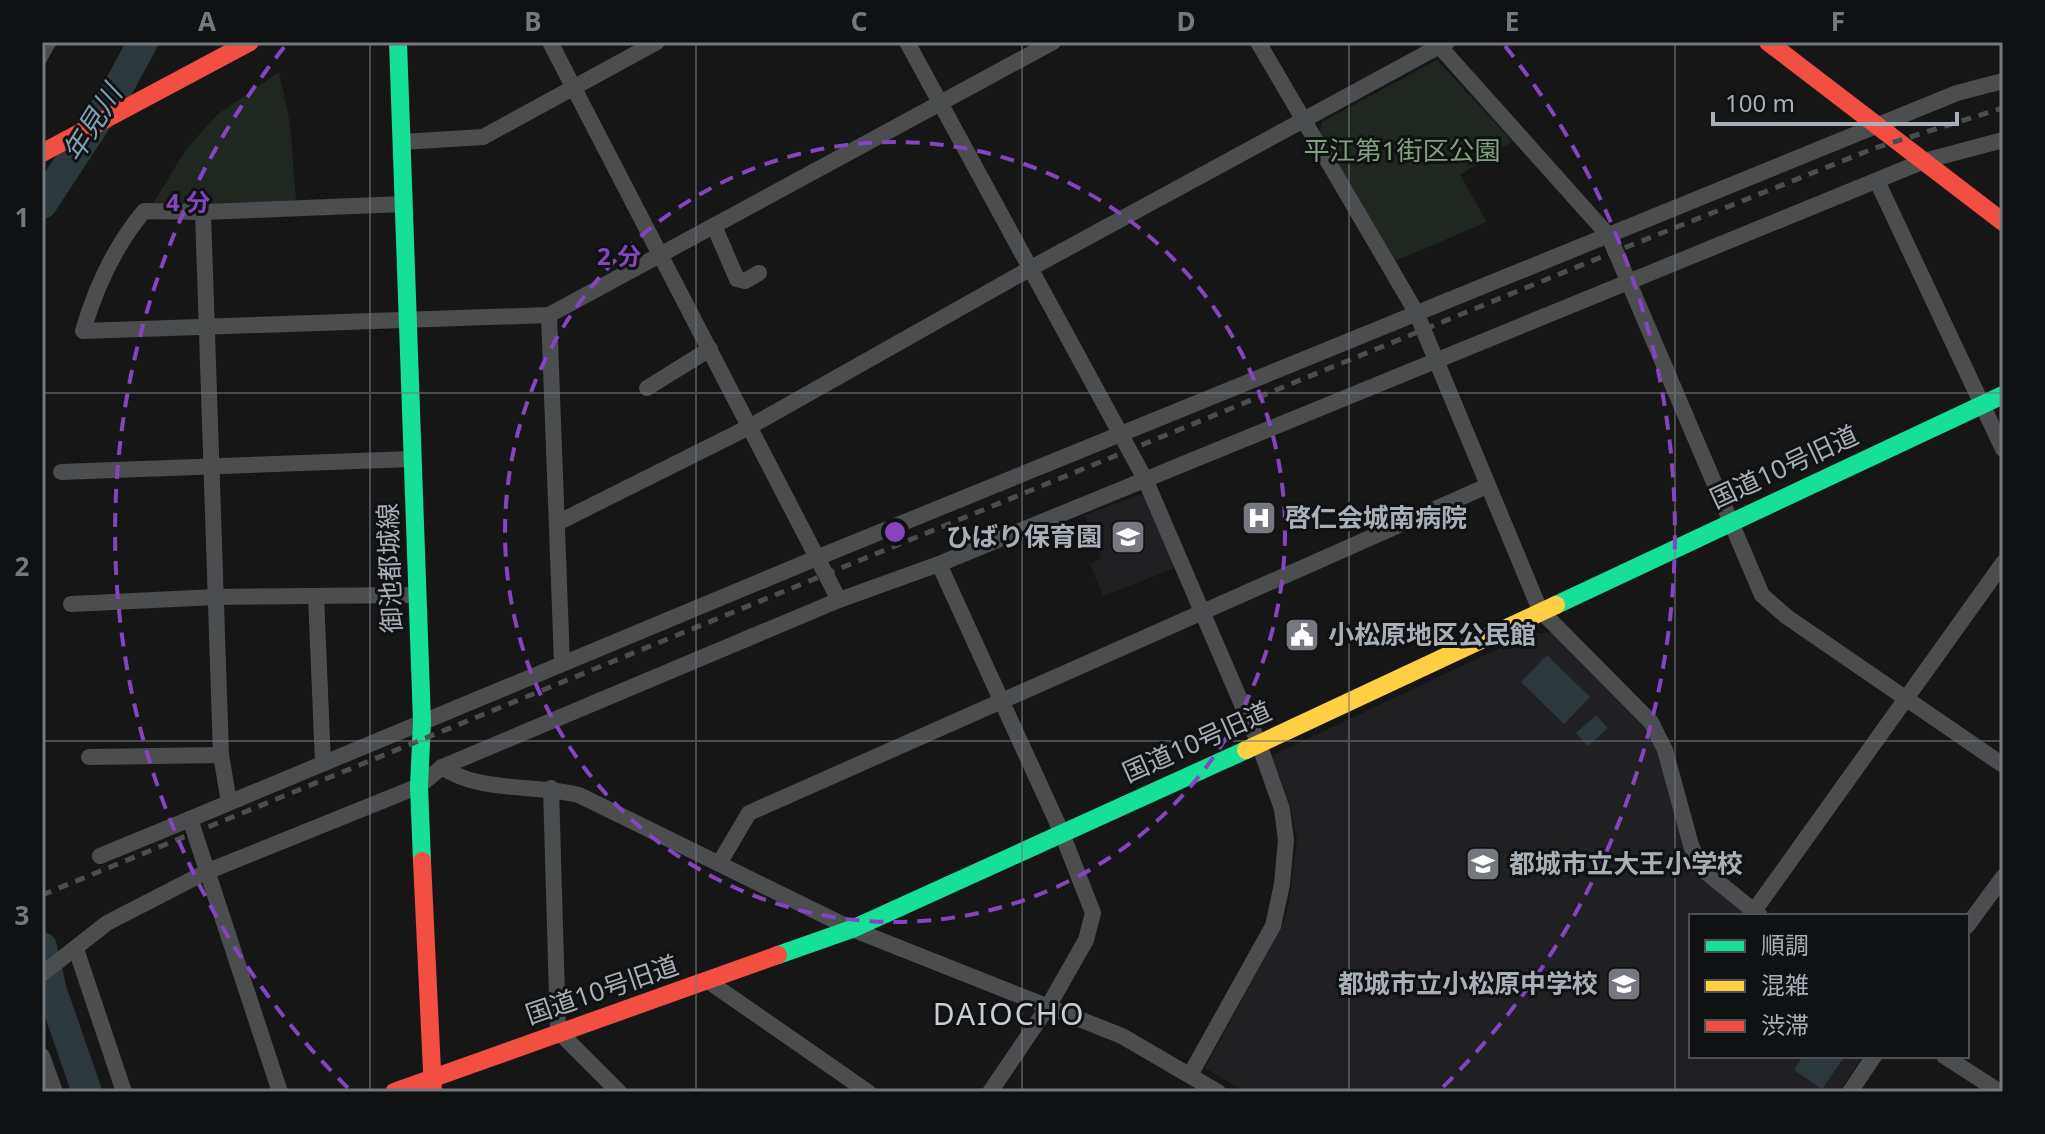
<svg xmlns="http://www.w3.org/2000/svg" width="2045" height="1134" font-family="'Noto Sans','Noto Sans JP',sans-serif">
  <rect width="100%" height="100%" fill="#161616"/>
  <!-- built -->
  <g fill="#202022">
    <path d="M1139 495 1147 499 1176 568 1103 596 1090 564 1101 558 1085 515Z"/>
    <path d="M1532 633H1552L1646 725 1658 753 1687 857 1698 873 1750 916H1691V1056H1862L1840 1092H1245L1205 1068 1283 924 1289 902 1297 839 1290 804 1271 756Z"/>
  </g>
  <!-- green -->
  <g fill="#202720">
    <path d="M1437 60 1512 141 1460 175 1487 222 1395 261 1319 134 1322 122Z"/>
    <path d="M279 72 290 124 296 201 152 205 187 148 218 114Z"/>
  </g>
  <!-- water -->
  <g fill="#2d383c">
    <path d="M1547 655 1590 697 1564 724 1521 682Z"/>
    <path d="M1596 715 1608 728 1588 746 1576 733Z"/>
    <path d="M1803 1056H1845L1822 1089 1794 1070Z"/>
  </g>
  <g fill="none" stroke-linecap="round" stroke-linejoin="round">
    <!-- river -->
    <g stroke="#2d383c" stroke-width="30">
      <path d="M42 204 117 90 143 42"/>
      <path d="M42 947 52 991 87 1092"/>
    </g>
    <!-- lane -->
    <path stroke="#4b4d4f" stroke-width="8" d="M42 61 53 42"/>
    <!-- street -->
    <g stroke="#4b4d4f" stroke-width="16">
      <path d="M550 42 839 600"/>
      <path d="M907 42 1145 479 1259 744 1282 809 1286 840 1282 884 1273 926 1190 1075"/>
      <path d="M1258 42 1416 312 1540 610 1651 722 1665 750 1691 845 1701 868 1760 916"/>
      <path d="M1441 48 1609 236 1762 595 1787 617 2003 765"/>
      <path d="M402 142 483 137 657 42"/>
      <path d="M1877 181 2003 449"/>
      <path d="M203 212 144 211C114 247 96 286 83 331L549 315 1053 42"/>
      <path d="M714 226 737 279 745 281 759 273"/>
      <path d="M549 315 562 663"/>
      <path d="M647 388 710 349"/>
      <path d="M61 472 412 459"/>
      <path d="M559 522 751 426 1031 268 1447 42"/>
      <path d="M939 564 1061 831 1093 913 1086 940 1049 1005 990 1092"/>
      <path d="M316 596 323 763"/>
      <path d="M71 604 216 597 417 595"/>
      <path d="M221 755 203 212 404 204"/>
      <path d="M89 757 221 755 229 802"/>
      <path d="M442 767C479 793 535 784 579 795L852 929 1122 1036 1218 1092"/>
      <path d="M551 788 558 1031 619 1092"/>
      <path d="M100 856 190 819"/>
      <path d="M720 862 749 813 1487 486"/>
      <path d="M1754 911 2003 563"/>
      <path d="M1967 926 2003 877"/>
      <path d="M76 949 124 1092"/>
      <path d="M42 974 107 923 206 872 419 786 442 767 839 600 939 564 1924 161 2003 140"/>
      <path d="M708 981 868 1092"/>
      <path d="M42 1056 55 1092"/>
      <path d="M1944 1056 2000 1092"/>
      <path d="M280 1092 190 819 819 557 1957 93 2003 81"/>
      <path d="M1850 1092 1874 1056"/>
    </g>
    <!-- fast -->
    <g stroke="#16e098" stroke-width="18">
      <path d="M398 42 422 722 419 786 422 861"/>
      <path d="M1556 605 2003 395"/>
      <path d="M778 955 852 929 1246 750"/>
    </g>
    <!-- slow -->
    <path stroke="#ffcf43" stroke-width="18" d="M1246 750 1556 605"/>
    <!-- jam -->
    <g stroke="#f24e42" stroke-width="18">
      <path d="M1768 42 2003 222"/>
      <path d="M42 153 250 42"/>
      <path d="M422 861 433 1092"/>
      <path d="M394 1092 778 955"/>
    </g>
    <!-- rail -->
    <path stroke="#4b4d4f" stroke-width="5" stroke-dasharray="10 8" stroke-linecap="butt" d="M42 895 1584 264 1875 148 2003 108"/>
  </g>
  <!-- grid -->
  <path fill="none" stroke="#75797f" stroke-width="2" stroke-opacity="0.55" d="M370 42V1092M696 42V1092M1022 42V1092M1349 42V1092M1675 42V1092M42 393H2003M42 741H2003"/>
  <!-- distance rings -->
  <g fill="none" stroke="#8446bd" stroke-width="4" stroke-dasharray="14 10">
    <circle cx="895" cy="532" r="390"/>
    <path d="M348 1088A780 780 0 0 1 285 46M1505 46A780 780 0 0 1 1442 1088"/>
  </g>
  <!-- icons -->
  <defs>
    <g id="hospital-square" transform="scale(1.8)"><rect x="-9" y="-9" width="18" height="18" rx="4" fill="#75797f" stroke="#101112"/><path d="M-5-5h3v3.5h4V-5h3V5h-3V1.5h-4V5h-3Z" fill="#fff"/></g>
    <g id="school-square" transform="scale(1.8)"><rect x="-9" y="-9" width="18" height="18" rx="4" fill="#75797f" stroke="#101112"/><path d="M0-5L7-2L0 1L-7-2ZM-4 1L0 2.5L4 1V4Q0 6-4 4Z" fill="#fff"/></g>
    <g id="civic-square" transform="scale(1.8)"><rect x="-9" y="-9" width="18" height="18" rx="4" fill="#75797f" stroke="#101112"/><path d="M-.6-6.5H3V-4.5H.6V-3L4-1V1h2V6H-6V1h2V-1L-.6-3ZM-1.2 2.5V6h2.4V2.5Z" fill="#fff"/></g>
  </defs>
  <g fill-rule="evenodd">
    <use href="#hospital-square" x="1259" y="518"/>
    <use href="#school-square" x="1128" y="537"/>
    <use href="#civic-square" x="1302" y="635"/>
    <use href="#school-square" x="1483" y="864"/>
    <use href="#school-square" x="1624" y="984"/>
  </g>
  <g text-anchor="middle" stroke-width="6" stroke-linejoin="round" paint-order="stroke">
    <!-- park labels -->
    <g font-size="26" fill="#82a27f" stroke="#101112">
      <text x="1402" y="160">平江第1街区公園</text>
    </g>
    <!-- street labels -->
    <g font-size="26" fill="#a8afb7" stroke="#101112">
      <text transform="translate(1784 467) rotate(-25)" y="9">国道10号旧道</text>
      <text transform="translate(390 568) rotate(-92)" y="9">御池都城線</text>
      <text transform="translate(1197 742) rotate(-24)" y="9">国道10号旧道</text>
      <text transform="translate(602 990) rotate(-19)" y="9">国道10号旧道</text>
    </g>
    <!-- poi labels -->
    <g font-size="26" font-weight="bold" fill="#a8afb7" stroke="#101112" text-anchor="start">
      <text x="1285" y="527">啓仁会城南病院</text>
      <text x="1102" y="546" text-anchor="end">ひばり保育園</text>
      <text x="1328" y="644">小松原地区公民館</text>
      <text x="1509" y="873">都城市立大王小学校</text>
      <text x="1598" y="993" text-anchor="end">都城市立小松原中学校</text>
    </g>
    <!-- water labels -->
    <g font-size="28" font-style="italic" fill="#7fa2b2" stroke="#101112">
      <text transform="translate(92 123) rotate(-58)" y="10">年見川</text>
    </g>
    <!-- quarter labels -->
    <g font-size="30" letter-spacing="2" fill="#c9cdd3" stroke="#101112">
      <text x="1009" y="1025">DAIOCHO</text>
    </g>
  </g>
  <circle cx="895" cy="532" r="12" fill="#8446bd" stroke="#101112" stroke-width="4"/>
  <g font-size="24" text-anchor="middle" font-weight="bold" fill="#8446bd" stroke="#101112" stroke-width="6" stroke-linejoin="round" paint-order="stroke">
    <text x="188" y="211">4 分</text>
    <text x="619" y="265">2 分</text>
  </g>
  <!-- border -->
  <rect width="2045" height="1134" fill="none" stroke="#101112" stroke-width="88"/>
  <!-- legend -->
  <rect x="1689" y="914" width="280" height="144" fill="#101112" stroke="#4d5054" stroke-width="2"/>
  <rect x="1705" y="940" width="40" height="12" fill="#16e098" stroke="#4d5054" stroke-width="2"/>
  <text x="1761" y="954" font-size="24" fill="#a8afb7">順調</text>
  <rect x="1705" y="980" width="40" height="12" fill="#ffcf43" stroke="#4d5054" stroke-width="2"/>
  <text x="1761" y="994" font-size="24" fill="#a8afb7">混雑</text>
  <rect x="1705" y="1020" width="40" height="12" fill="#f24e42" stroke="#4d5054" stroke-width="2"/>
  <text x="1761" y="1034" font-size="24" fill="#a8afb7">渋滞</text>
  <!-- scale -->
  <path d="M1713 112v12h244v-12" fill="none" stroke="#a8afb7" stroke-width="4"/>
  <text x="1725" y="112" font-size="24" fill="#a8afb7" stroke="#101112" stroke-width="6" paint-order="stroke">100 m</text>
  <rect x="44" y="44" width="1957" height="1046" fill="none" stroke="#75797f" stroke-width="3"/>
  <g font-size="26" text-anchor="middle" font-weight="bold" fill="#75797f">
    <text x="207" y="31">A</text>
    <text x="533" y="31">B</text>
    <text x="859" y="31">C</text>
    <text x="1186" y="31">D</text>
    <text x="1512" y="31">E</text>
    <text x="1838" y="31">F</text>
    <text x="22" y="227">1</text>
    <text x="22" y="576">2</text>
    <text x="22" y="925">3</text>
  </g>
</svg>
